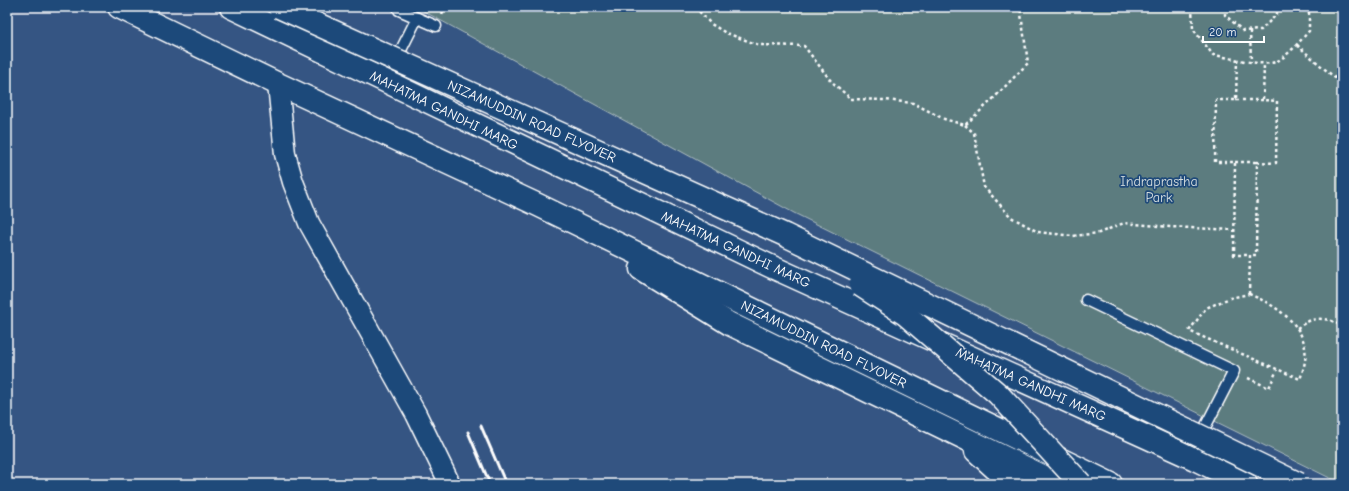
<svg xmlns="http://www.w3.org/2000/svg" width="1349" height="491" font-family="'Comic Neue',sans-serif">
  <rect width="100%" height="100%" fill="#355583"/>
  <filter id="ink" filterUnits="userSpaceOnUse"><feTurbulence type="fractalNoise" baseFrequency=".025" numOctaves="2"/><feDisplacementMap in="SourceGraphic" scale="8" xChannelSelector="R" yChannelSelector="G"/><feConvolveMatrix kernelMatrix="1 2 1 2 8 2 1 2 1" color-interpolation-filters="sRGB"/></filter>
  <g filter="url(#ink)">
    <!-- green -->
    <path fill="#5b7b7f" stroke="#adbdbf" d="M416 7H1342V484L794 213Z"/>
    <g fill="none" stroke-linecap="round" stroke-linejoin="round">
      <!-- lane casing -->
      <g stroke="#fff" stroke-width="13">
        <g id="lane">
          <path d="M399 10 436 26"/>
          <path d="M395 62 417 18"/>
          <path d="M1086 300 1234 371 1200 437"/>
        </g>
      </g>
      <!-- street casing -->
      <g stroke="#fff" stroke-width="23">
        <path id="street" d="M278 84 285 154 293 182 309 223 416 414 450 484"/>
      </g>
      <!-- primary casing -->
      <g stroke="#fff" stroke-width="25">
        <path id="primary" d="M231 7 352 65"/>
      </g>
      <!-- highway casing -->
      <g stroke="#fff" stroke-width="25">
        <g id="highway">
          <path d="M119 7 278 84 538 205 1111 484"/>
          <path d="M352 65 770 266 1195 459 1246 484"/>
          <path d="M641 269 730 324 1059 484"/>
          <path d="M976 451 1012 484"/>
        </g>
      </g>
      <!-- path -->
      <g stroke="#fff" stroke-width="2.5" stroke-dasharray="3 3" stroke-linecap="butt">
        <path d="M695 7 711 24 726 33 759 45 804 46 831 81 851 99 885 100 913 103 944 119 965 125 991 101 1028 63 1020 7"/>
        <path d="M1192 7 1193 29 1213 55C1229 57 1261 67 1275 62 1285 59 1302 39 1309 31V7"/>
        <path d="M1225 7V15L1243 31 1261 30 1277 14V7"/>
        <path d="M442 14 445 7"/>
        <path d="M1250 31 1251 62"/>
        <path d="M1297 45 1342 84"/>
        <path d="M1237 59 1236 100H1216L1215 162H1235L1234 255H1250"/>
        <path d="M1342 96 1340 108 1342 113"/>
        <path d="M1236 100H1263"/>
        <path d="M965 125 974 133 984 187 1011 217 1038 232 1073 236 1099 233 1124 223 1170 227 1234 230"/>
        <path d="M1235 162H1257"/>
        <path d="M1249 294C1276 305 1310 327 1305 361 1304 367 1302 374 1300 379L1189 331 1206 308 1230 298Z"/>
        <path d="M1249 294 1250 255H1256L1257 162 1276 163 1277 101 1263 100 1264 64"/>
        <path d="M1297 328C1301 326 1307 321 1312 320 1321 317 1336 320 1342 328"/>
        <path d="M1248 378 1269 388 1277 370"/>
      </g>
      <!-- lane -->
      <use href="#lane" stroke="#1f4a7a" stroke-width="10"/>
      <!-- street -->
      <use href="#street" stroke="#1f4a7a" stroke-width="20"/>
      <!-- primary -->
      <use href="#primary" stroke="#1f4a7a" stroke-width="22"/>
      <!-- highway -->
      <use href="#highway" stroke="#1f4a7a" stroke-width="22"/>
      <!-- rail -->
      <g stroke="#fff" stroke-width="3">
        <path d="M481 426 506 484"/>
        <path d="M468 432 490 484"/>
      </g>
      <!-- highway-bridge casing -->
      <g stroke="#fff" stroke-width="25" stroke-linecap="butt">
        <g id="highway-bridge">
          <path d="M279 7 785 235 1299 484"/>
          <path d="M860 285 905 314 998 394 1081 484"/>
        </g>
      </g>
      <!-- highway-bridge -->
      <use href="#highway-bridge" stroke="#1f4a7a" stroke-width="22"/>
    </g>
  </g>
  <g text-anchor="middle" stroke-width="3.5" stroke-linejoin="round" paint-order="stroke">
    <!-- street labels -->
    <g font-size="14" fill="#fff" stroke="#1f4a7a">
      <text transform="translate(444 110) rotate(26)" y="5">MAHATMA GANDHI MARG</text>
      <text transform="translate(532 121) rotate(24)" y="5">NIZAMUDDIN ROAD FLYOVER</text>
      <text transform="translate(736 249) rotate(25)" y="5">MAHATMA GANDHI MARG</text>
      <text transform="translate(824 344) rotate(26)" y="5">NIZAMUDDIN ROAD FLYOVER</text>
      <text transform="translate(1031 384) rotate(24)" y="5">MAHATMA GANDHI MARG</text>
    </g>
    <!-- park labels -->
    <g font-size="14" fill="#d6dedf" stroke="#1f4a7a">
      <text x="1159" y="186">Indraprastha<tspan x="1159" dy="16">Park</tspan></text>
    </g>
  </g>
  <!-- margin -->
  <rect width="1349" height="491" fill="none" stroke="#1f4a7a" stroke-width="24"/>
  <rect x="12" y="12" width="1325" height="467" fill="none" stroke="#fff" stroke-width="1.5" filter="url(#ink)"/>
  <!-- scale -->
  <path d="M1203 36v6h61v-6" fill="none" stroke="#ffffff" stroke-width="2"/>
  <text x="1209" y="36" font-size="12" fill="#ffffff" stroke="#1f4a7a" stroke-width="3" paint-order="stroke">20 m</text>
</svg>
